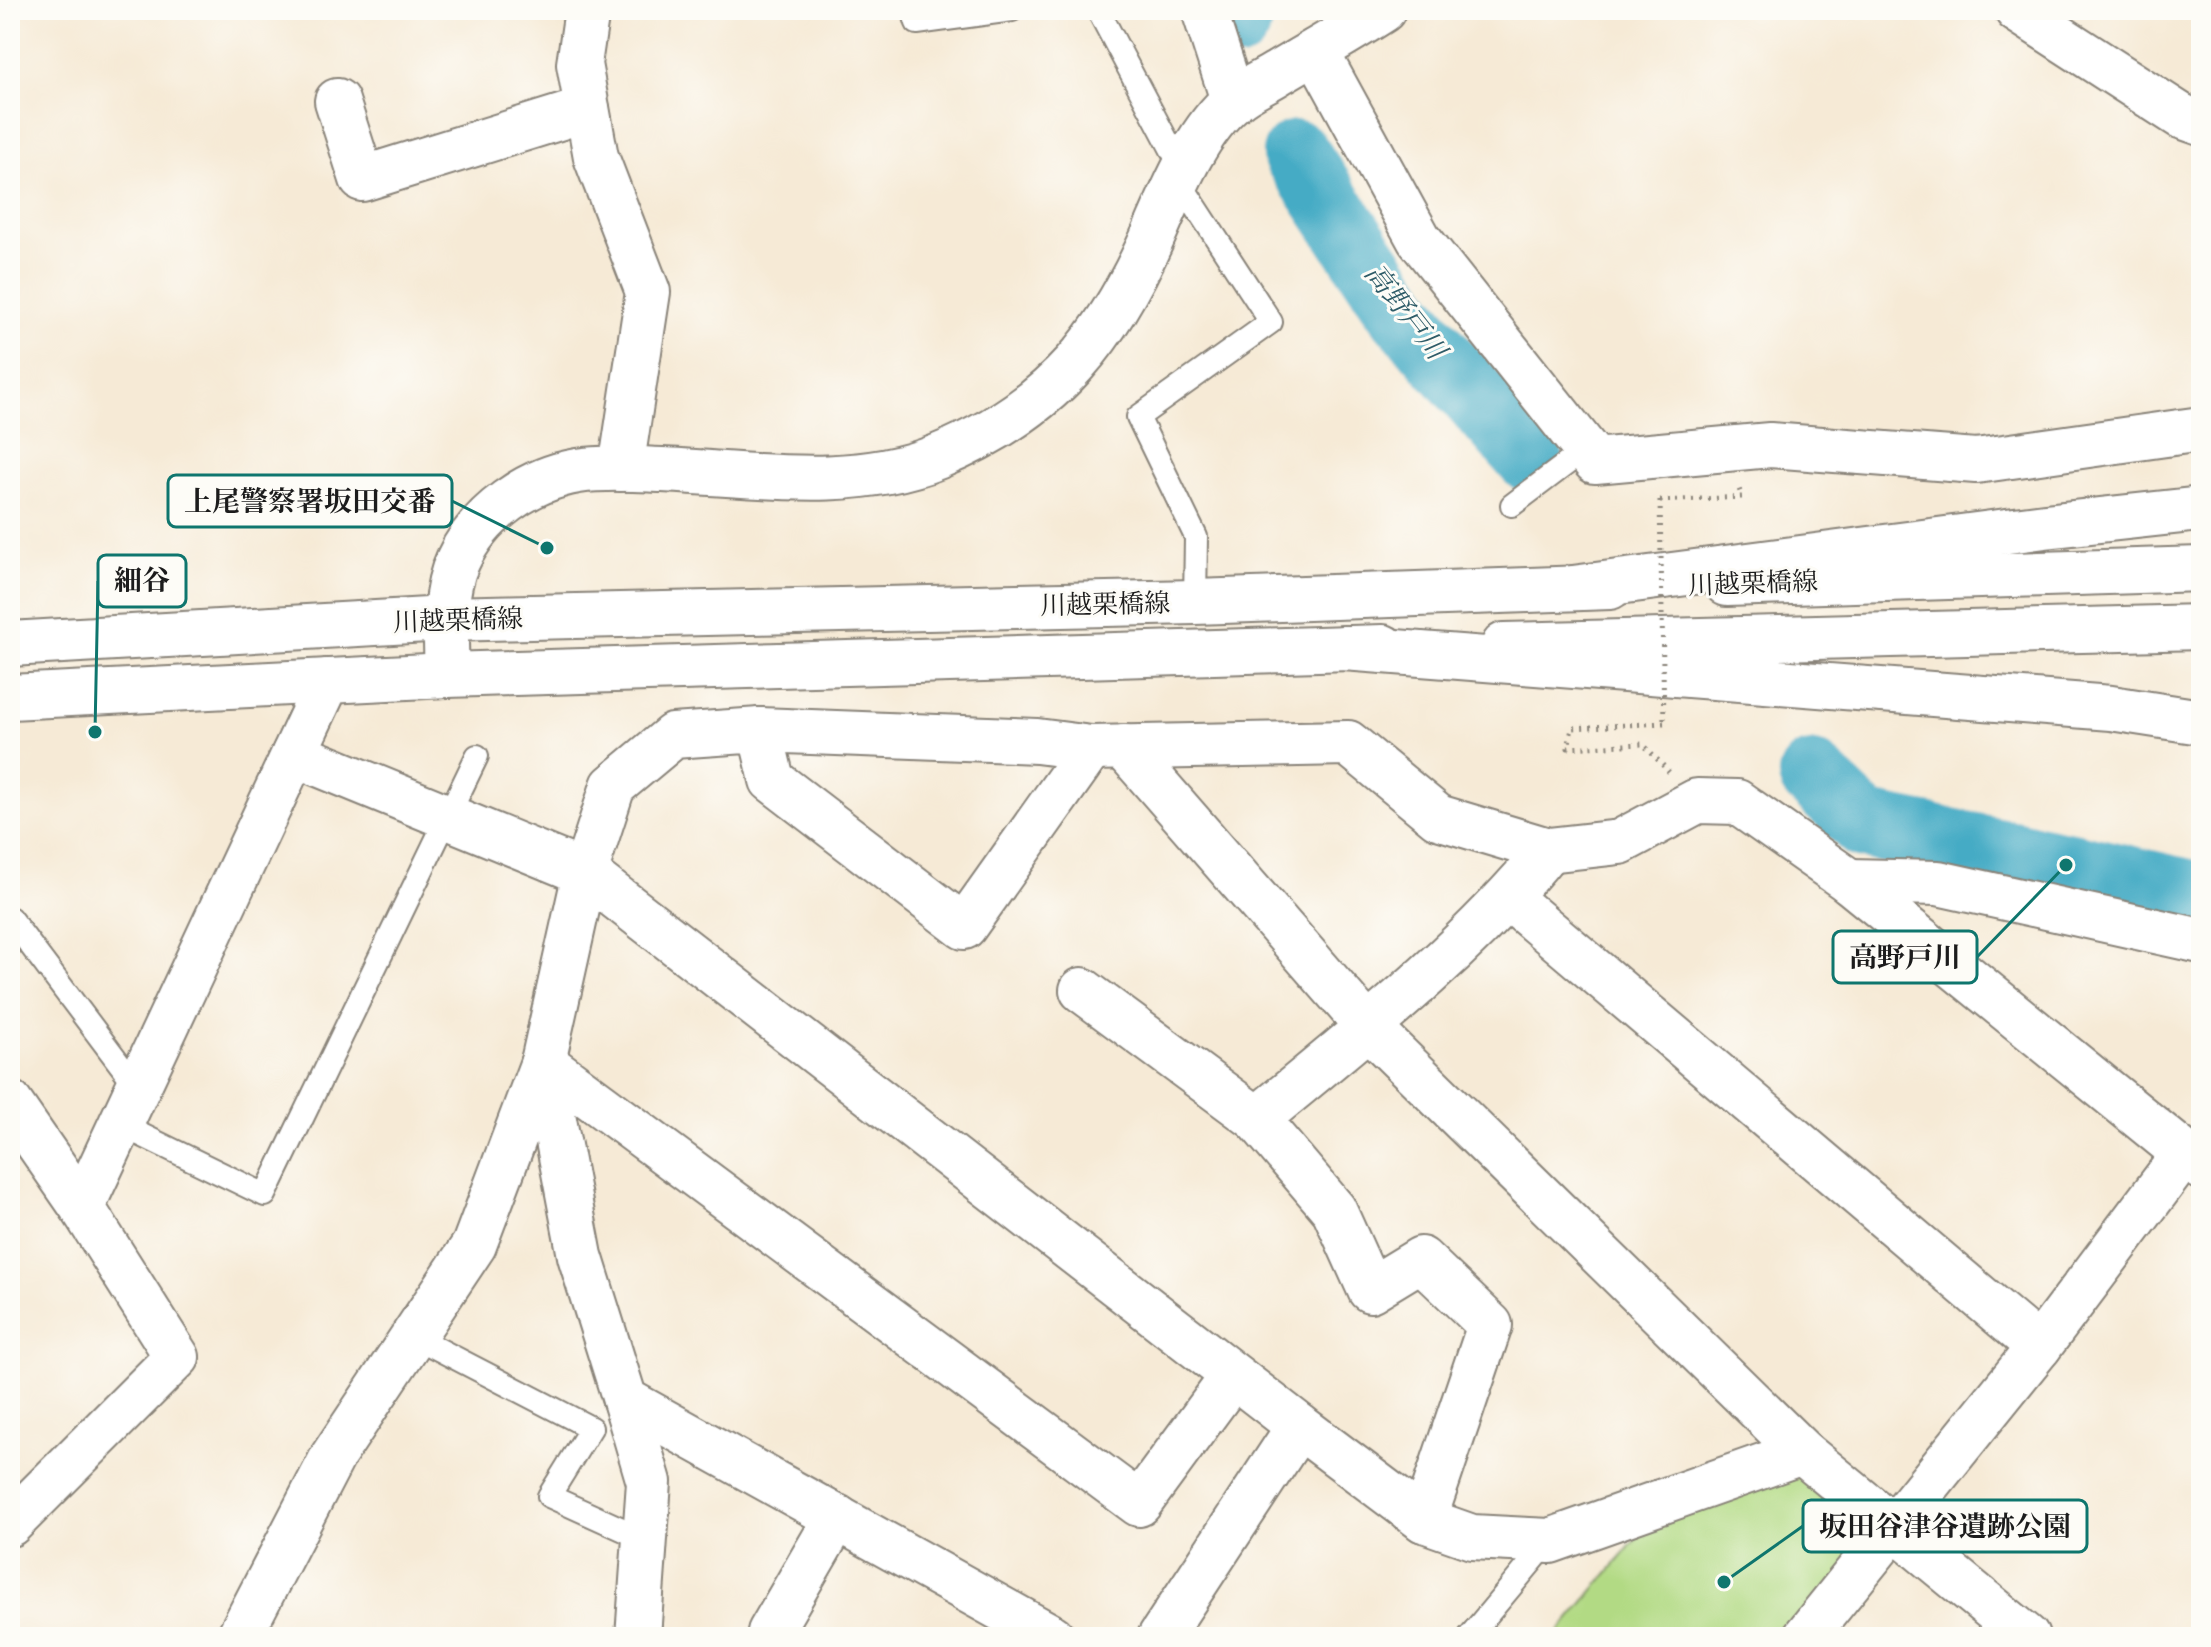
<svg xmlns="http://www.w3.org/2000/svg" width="2211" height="1647" font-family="'IM FELL French Canon','Noto Serif JP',serif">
  <rect width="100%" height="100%" fill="#fdfcf7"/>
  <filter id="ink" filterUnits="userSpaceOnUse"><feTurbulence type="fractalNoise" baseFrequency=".0125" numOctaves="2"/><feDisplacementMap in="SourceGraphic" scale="16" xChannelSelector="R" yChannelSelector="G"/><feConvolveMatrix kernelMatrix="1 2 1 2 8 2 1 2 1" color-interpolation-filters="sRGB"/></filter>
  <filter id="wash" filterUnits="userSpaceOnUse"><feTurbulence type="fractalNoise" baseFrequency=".006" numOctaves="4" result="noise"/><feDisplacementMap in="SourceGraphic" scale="32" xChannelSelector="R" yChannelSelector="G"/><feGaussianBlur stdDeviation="1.8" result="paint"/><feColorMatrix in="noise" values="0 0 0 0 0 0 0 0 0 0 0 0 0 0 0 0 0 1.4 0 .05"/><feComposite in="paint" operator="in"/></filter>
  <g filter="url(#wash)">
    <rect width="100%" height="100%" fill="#f6ead6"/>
    <!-- green -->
    <path fill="#b2da84" stroke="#677b50" stroke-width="2" d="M1802 1452 1897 1527 1800 1637H1555L1668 1500Z"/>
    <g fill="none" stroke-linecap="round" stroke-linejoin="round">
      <!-- river -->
      <g stroke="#45abc5" stroke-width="68">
        <path d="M1233 10 1237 24"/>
        <path d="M1296 154 1400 311 1529 458"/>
        <path d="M1812 775 1864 825 2066 865 2201 896"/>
      </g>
    </g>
  </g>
  <g filter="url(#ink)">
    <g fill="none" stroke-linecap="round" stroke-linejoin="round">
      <!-- lane casing -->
      <g stroke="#898379" stroke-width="26">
        <g id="lane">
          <path d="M913 10 917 23 1012 10"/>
          <path d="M1098 10 1181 167"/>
          <path d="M1177 178 1271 322 1138 417 1196 537 1195 602"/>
          <path d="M1512 505 1586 449"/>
          <path d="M10 918 138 1088"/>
          <path d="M121 1125 265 1195 477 756"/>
          <path d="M413 1336 591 1428 549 1496 644 1539"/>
          <path d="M1469 1637 1549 1541"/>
        </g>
      </g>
      <!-- street casing -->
      <g stroke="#898379" stroke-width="48">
        <g id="street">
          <path d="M587 10 579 64 596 157 648 292 621 469"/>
          <path d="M1204 10 1233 100"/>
          <path d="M2017 10 2181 116 2201 123"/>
          <path d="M1316 51 1419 239 1595 461 1770 445 1976 461 2201 429"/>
          <path d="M337 101 362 179 587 109"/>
          <path d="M1124 747 1368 1027 1802 1452 2027 1637"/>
          <path d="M294 754 585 873 1299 1426"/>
          <path d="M1849 881 1938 883 2201 941"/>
          <path d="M1509 898 2039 1347"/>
          <path d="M1082 990 1257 1119"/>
          <path d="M543 1062 1139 1504 1233 1376"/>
          <path d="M543 1062 580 1256 625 1400 1052 1637"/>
          <path d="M10 1103 82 1207"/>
          <path d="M625 1400 649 1482 638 1637"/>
          <path d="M1424 1520 1490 1325 1421 1259 1370 1290 1334 1210 1257 1119C1358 1035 1465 952 1548 850"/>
          <path d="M10 1524 177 1357 82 1207 328 681"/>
          <path d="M239 1637 333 1456 474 1245 543 1062 585 873 613 786 673 736 760 730 772 780 964 927 1091 748"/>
          <path d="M778 1637 770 1632 837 1517"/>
          <path d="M1160 1637 1299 1426 1424 1520 1472 1537 1550 1541 1802 1452"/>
          <path d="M1805 1637 2039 1347 2185 1153"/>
        </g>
      </g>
      <!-- secondary casing -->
      <g stroke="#898379" stroke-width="48">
        <g id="secondary">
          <path d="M447 675C446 638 442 594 458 560 479 514 528 479 578 471 605 467 634 469 662 470 751 474 852 491 937 457 1055 409 1112 335 1160 220 1177 181 1200 128 1234 100 1246 89 1264 82 1278 73 1313 52 1349 32 1383 10"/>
          <path d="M760 730 1037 741 1091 748 1348 743 1438 817 1548 850 1620 842 1697 801 1737 802 1849 881 2201 1167"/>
        </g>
      </g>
      <!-- primary casing -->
      <g stroke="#898379" stroke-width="48">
        <g id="primary">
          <path d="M1727 584 2201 569"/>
          <path d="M10 644 445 619 1195 602 1610 587"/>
          <path d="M1504 645 2201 627"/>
          <path d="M10 697 447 675 1383 647"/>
        </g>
      </g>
      <!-- highway casing -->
      <g stroke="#898379" stroke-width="48">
        <g id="highway">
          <path d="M1573 588 2045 526 2201 509"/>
          <path d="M1344 648 2111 708 2201 722"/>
        </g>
      </g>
      <!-- path -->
      <g stroke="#898379" stroke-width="5" stroke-dasharray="2 6" stroke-linecap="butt">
        <path d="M1660 501 1742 497 1739 489"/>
        <path d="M1664 723 1572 728 1568 748 1643 744 1669 772"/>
      </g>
      <!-- lane -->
      <use href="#lane" stroke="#fff" stroke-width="22"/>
      <!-- street -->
      <use href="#street" stroke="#fff" stroke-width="44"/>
      <!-- secondary -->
      <use href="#secondary" stroke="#fff" stroke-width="44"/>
      <!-- primary -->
      <use href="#primary" stroke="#fff" stroke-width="44"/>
      <!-- highway -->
      <use href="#highway" stroke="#fff" stroke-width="44"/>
      <!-- path-bridge -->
      <path stroke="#898379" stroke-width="5" stroke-dasharray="2 6" stroke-linecap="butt" d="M1660 501 1664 723"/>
    </g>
  </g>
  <g text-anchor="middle" stroke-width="6" stroke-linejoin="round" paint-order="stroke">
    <!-- street labels -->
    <g font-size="26" fill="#1c1c1c" stroke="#fdfcf7">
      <text transform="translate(1753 583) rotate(-2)" y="9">川越栗橋線</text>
      <text transform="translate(1105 604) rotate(-1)" y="9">川越栗橋線</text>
      <text transform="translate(458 620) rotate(-2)" y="9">川越栗橋線</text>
    </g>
    <!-- water labels -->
    <g font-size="28" font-style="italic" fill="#2e5c68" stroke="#fdfcf7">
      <text transform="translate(1406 311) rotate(52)" y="10">高野戸川</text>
    </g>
  </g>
  <!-- callouts -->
  <path fill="none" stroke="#0f766e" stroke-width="3" d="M547 548L452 501M95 732L98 581M2066 865L1977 957M1724 1582L1803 1526"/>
  <g fill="#0f766e" stroke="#fdfcf7" stroke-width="3">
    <circle cx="547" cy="548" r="8"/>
    <circle cx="95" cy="732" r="8"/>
    <circle cx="2066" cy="865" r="8"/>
    <circle cx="1724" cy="1582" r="8"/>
  </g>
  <g fill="#fdfcf7" stroke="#0f766e" stroke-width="3">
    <rect x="168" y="475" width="284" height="52" rx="8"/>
    <rect x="98" y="555" width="88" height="52" rx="8"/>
    <rect x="1833" y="931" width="144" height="52" rx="8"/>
    <rect x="1803" y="1500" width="284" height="52" rx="8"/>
  </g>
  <g font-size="28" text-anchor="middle" font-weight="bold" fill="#1c1c1c">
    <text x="310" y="511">上尾警察署坂田交番</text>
    <text x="142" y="590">細谷</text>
    <text x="1905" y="967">高野戸川</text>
    <text x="1945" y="1536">坂田谷津谷遺跡公園</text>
  </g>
  <!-- margin -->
  <rect width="2211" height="1647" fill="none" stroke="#fdfcf7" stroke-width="40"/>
</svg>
